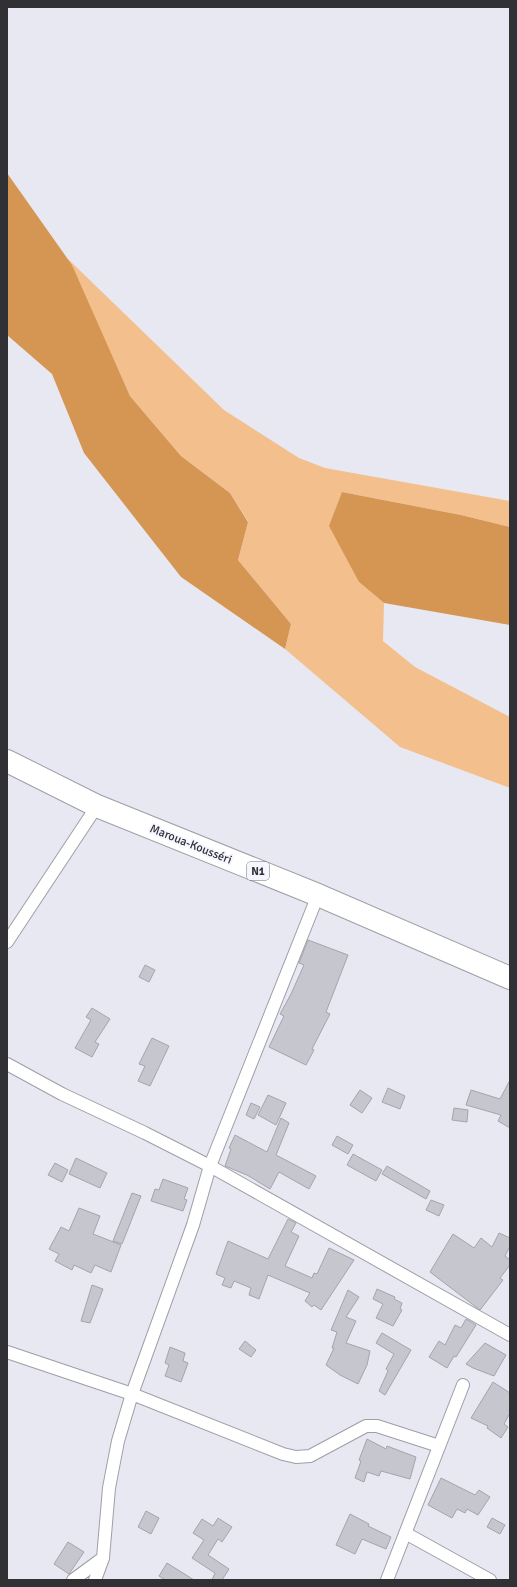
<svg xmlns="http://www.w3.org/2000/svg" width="517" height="1587" font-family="Signika,sans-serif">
  <rect width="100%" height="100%" fill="#e8e8f2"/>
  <!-- green -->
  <path fill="#f3c08d" d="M68 259 224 410 299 458 325 468 510 501V527L461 515 342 492 359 582 384 603 383 641 415 667 510 717V788L400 747 285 649 291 624 238 560 248 521 230 493 181 456 130 396Z"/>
  <!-- water -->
  <g fill="#d59653">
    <path d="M7 173 72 265 130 396 181 456 230 493 248 522 238 560 291 624 285 649 181 577 84 453 52 374 7 335Z"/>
    <path d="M342 492 461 515 510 527V625L384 603 359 582 329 526Z"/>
  </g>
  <!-- building -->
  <g fill="#c6c6cf" stroke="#a4a4ac">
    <path d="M308 940 348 955 326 1012 330 1014 312 1049 314 1050 306 1065 269 1047 284 1016 280 1014 291 994 304 965 299 963Z"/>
    <path d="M145 965 155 970 149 982 139 977Z"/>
    <path d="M92 1008 110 1019 95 1042 99 1044 92 1057 75 1048 91 1020 86 1017Z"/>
    <path d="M152 1038 169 1046 150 1086 138 1081 145 1066 139 1064Z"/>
    <path d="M510 1080V1128L498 1121 501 1115 466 1105 471 1090 500 1099Z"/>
    <path d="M388 1088 405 1096 400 1109 382 1102Z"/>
    <path d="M360 1090 372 1098 362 1113 350 1105Z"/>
    <path d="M268 1095 286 1103 276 1125 258 1115Z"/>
    <path d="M251 1103 260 1107 254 1119 246 1115Z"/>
    <path d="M454 1108 468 1110 467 1122 452 1120Z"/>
    <path d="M281 1118 289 1123 276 1155 316 1176 309 1189 279 1172 270 1189 247 1175 225 1166 231 1149 229 1148 235 1135 267 1152Z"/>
    <path d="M337 1136 353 1145 348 1154 332 1145Z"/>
    <path d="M353 1154 382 1170 376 1181 347 1165Z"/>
    <path d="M76 1158 107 1173 100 1188 69 1174Z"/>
    <path d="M55 1163 68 1170 62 1182 48 1175Z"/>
    <path d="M387 1166 430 1191 426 1199 382 1174Z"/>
    <path d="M163 1179 188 1188 184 1199 187 1200 183 1211 151 1201 155 1189 159 1190Z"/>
    <path d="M132 1193 141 1196 122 1244 113 1241Z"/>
    <path d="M431 1200 444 1205 439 1216 426 1210Z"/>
    <path d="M79 1208 100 1216 93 1234 121 1245 111 1272 95 1265 91 1273 74 1265 72 1270 55 1261 59 1254 49 1249 61 1227 69 1231Z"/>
    <path d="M288 1219 296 1223 291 1232 299 1236 285 1266 312 1278 314 1273 317 1274 329 1248 354 1260 321 1310 314 1305 312 1307 305 1301 310 1293 268 1275 259 1299 249 1295 251 1288 234 1281 231 1288 222 1285 225 1278 216 1274 228 1241 268 1259Z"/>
    <path d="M499 1233 510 1238V1246L505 1256 510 1260V1265L500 1278 503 1280 480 1310 430 1272 453 1234 474 1248 481 1238 492 1247Z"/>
    <path d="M92 1285 103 1289 90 1323 81 1321Z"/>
    <path d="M377 1289 395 1297 394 1299 402 1303 400 1309 402 1310 393 1326 376 1318 383 1304 373 1299Z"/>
    <path d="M348 1290 359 1297 346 1317 356 1321 346 1343 370 1351 367 1365 358 1384 340 1375 326 1365 334 1348H332L337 1332 331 1330Z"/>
    <path d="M466 1319 476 1325 456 1357 454 1356 447 1368 429 1357 439 1341 445 1345 455 1325 461 1328Z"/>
    <path d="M382 1333 411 1350 385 1395 379 1391 388 1371 386 1369 394 1354 376 1343Z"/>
    <path d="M245 1341 256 1350 251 1357 239 1349Z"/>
    <path d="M485 1343 506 1355 494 1376 473 1368 466 1364Z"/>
    <path d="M170 1347 185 1353 183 1361 188 1363 181 1382 165 1376 169 1365 165 1363Z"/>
    <path d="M493 1382 510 1393V1413L504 1424 508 1427 501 1438 487 1428 488 1426 471 1418Z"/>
    <path d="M367 1439 386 1449 387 1446 416 1457 410 1479 381 1471 379 1476 367 1472 364 1482 355 1478 361 1461 359 1460Z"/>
    <path d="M441 1478 475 1495 479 1490 490 1497 478 1515 467 1509 465 1513 457 1509 452 1518 428 1505Z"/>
    <path d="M146 1511 159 1518 151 1534 138 1527Z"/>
    <path d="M350 1514 369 1524 368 1526 391 1537 386 1549 362 1539 355 1554 336 1545Z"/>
    <path d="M218 1518 232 1527 222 1542 218 1539 208 1555 229 1569 222 1580H212L215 1573 192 1558 204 1540 193 1533 202 1519 213 1526Z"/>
    <path d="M492 1518 505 1525 500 1534 487 1527Z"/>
    <path d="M68 1542 84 1552 69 1574 54 1564Z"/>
    <path d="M167 1563 194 1580H165L159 1576Z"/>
  </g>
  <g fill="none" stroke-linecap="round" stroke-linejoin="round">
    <!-- street casing -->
    <g stroke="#9e9ea6" stroke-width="14">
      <g id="street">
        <path d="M7 942 97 806"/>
        <path d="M7 1064 62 1094 145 1133 210 1166 510 1335"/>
        <path d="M7 1352 132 1394 283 1454 296 1457 310 1456 366 1426H377L439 1446"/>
        <path d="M407 1534 490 1580"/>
        <path d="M73 1580 103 1558 109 1488 118 1441 132 1394 193 1225 210 1166 318 895"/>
        <path d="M95 1580 103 1558"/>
        <path d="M387 1580 463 1385"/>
      </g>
    </g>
    <!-- highway casing -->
    <g stroke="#9e9ea6" stroke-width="24">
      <path id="highway" d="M7 761 97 806 318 895 510 978"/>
    </g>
    <!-- street -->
    <use href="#street" stroke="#fff" stroke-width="12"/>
    <!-- highway -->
    <use href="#highway" stroke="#fff" stroke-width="22"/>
  </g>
  <g text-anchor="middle" stroke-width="4" stroke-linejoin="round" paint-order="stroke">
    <!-- shield labels -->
    <rect fill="#f5f6ff" stroke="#6c6c72" stroke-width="1" x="247" y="862" width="22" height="18" rx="3"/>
    <g font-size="11" font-weight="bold" fill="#313135">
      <text x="258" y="875">N1</text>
    </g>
    <!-- street labels -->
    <g font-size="12" fill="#313135" stroke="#f5f6ff">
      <text transform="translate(191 844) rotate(22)" y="4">Maroua-Kousséri</text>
    </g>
  </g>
  <!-- border -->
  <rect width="517" height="1587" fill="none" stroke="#313135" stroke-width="16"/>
</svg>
